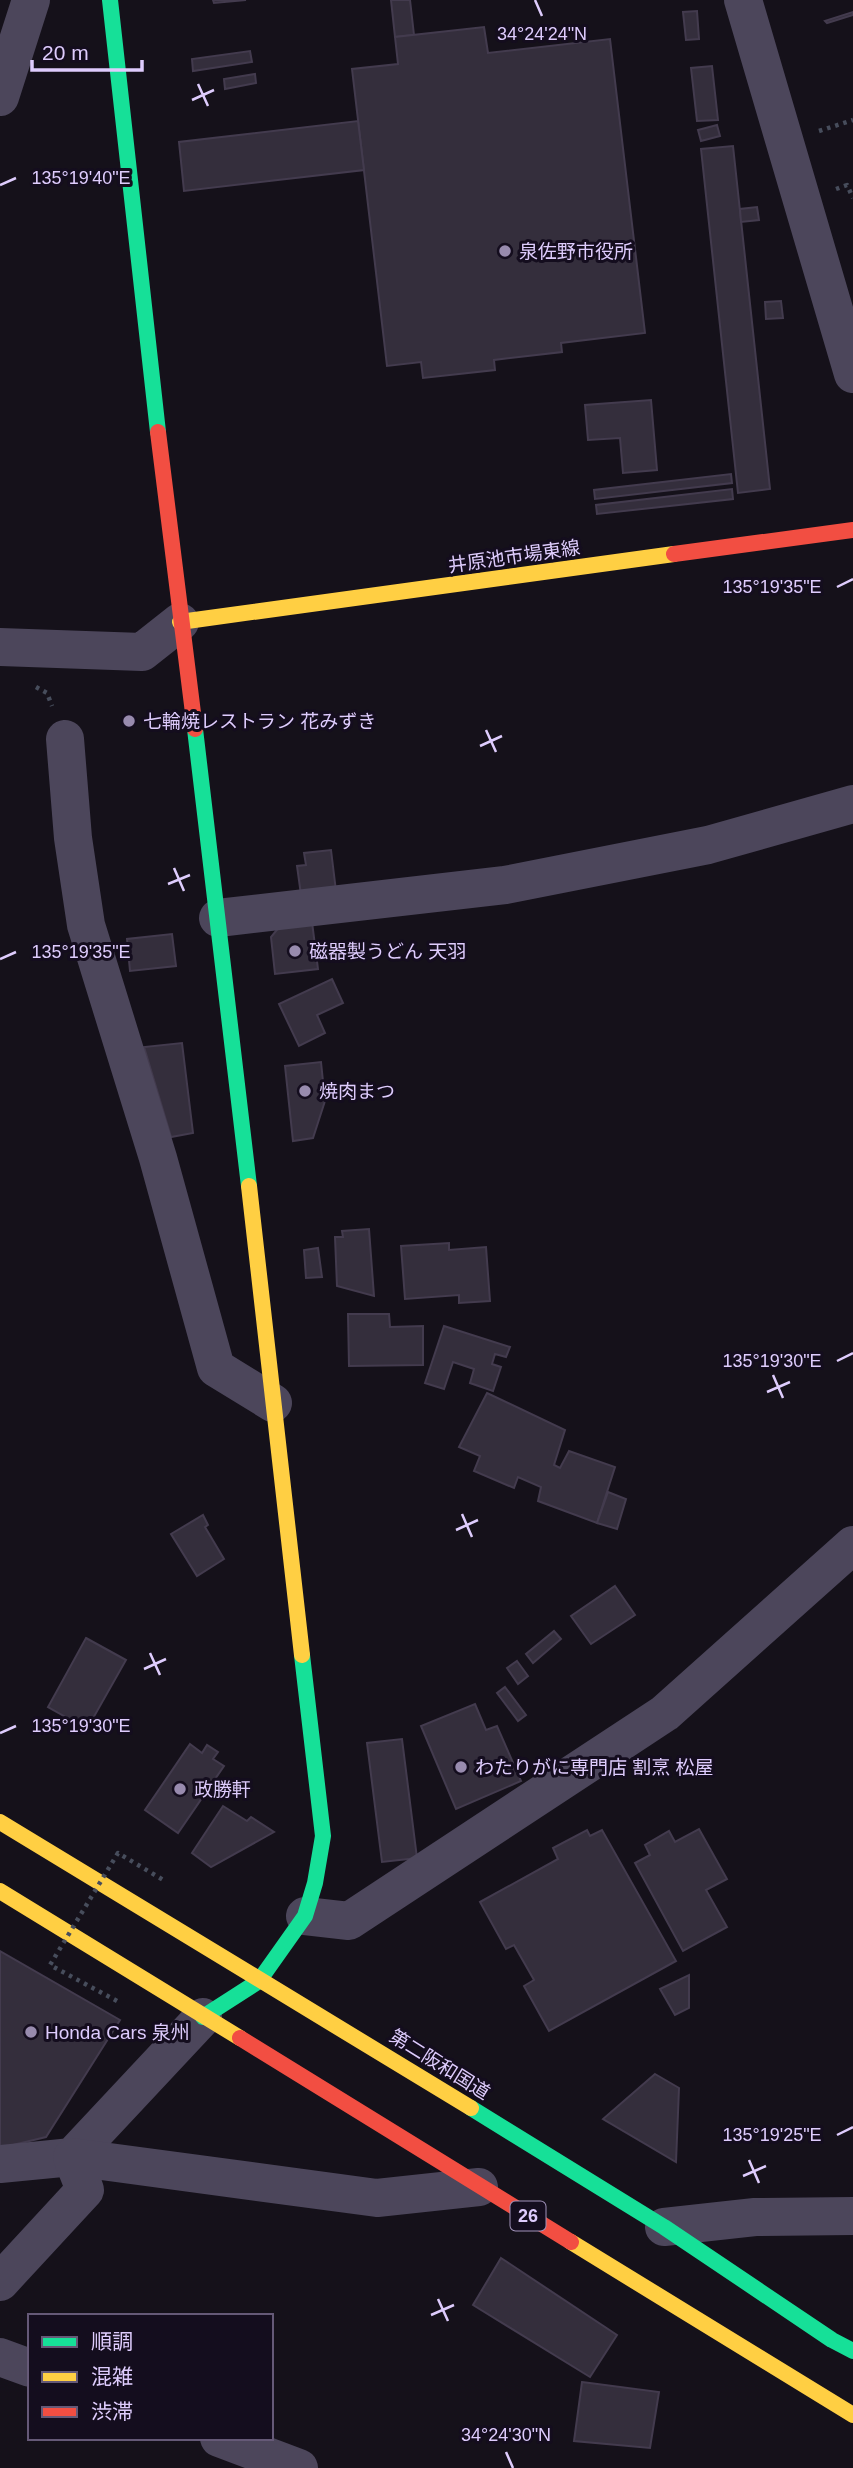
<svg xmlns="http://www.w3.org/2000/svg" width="853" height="2468" font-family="Arial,'Noto Sans JP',sans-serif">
  <rect width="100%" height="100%" fill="#15111a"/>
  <!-- building -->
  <g fill="#342e3c" stroke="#433b4e" stroke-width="2">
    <path d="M213 0H246L214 3Z"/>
    <path d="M391 0H410L414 35 395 37Z"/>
    <path d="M697 11 699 39 686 40 683 12Z"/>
    <path d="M853 12V15L827 23 825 21Z"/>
    <path d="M484 27 488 53 610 39 645 333 561 343 562 352 494 360 495 370 423 378 421 362 387 366 352 69 398 64 395 37Z"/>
    <path d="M250 51 252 62 193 71 192 59Z"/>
    <path d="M712 66 718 120 697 121 691 68Z"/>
    <path d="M255 74 256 83 225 89 224 79Z"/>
    <path d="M358 121 364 170 184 191 179 142Z"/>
    <path d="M717 125 720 136 701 141 698 130Z"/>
    <path d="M733 146 770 489 738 493 701 149Z"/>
    <path d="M757 207 759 220 741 222 740 209Z"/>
    <path d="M781 301 783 318 766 319 765 302Z"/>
    <path d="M651 400 657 470 623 473 620 438 588 440 585 405Z"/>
    <path d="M731 474 732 483 595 499 594 490Z"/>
    <path d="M732 489 733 499 597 514 596 505Z"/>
    <path d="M331 850 336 891 301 895 297 866 306 865 304 853Z"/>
    <path d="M312 922 318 969 275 974 271 937 280 926Z"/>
    <path d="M172 934 176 966 130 971 127 939Z"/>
    <path d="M332 979 343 1003 317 1015 325 1033 299 1046 279 1004Z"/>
    <path d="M182 1043 193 1133 171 1137 144 1047Z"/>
    <path d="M321 1062 325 1101 313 1138 293 1141 285 1066Z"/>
    <path d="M369 1229 374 1296 337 1286 335 1237H343L342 1231Z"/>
    <path d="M449 1243V1250L486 1247 490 1301 459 1303V1295L405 1299 401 1246Z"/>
    <path d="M318 1248 322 1277 306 1278 304 1250Z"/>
    <path d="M348 1314H389L390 1327 423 1326V1365L349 1366Z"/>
    <path d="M444 1326 510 1347 506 1357 495 1354 492 1364 501 1367 493 1391 470 1383 474 1369 453 1362 444 1389 425 1383Z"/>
    <path d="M487 1393 565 1430 554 1465 560 1468 569 1451 615 1467 597 1523 538 1501 541 1487 518 1477 514 1488 474 1471 480 1456 459 1447Z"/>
    <path d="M608 1492 626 1499 617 1529 597 1523Z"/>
    <path d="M203 1515 208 1525 205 1527 224 1559 197 1576 171 1534Z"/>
    <path d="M615 1586 635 1615 591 1644 571 1616Z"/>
    <path d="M554 1631 561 1639 533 1663 526 1654Z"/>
    <path d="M86 1638 126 1660 87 1729 48 1707Z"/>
    <path d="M517 1661 528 1676 518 1684 507 1668Z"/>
    <path d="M505 1687 526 1715 518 1721 497 1693Z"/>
    <path d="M475 1704 486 1730 497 1726 521 1781 456 1809 421 1726Z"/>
    <path d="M402 1739 417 1858 382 1862 367 1743Z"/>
    <path d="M190 1744 202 1753 207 1745 218 1752 213 1759 224 1766 178 1833 145 1810Z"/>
    <path d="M223 1806 247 1821 251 1817 274 1832 211 1867 192 1853Z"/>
    <path d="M699 1829 727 1879 706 1890 727 1927 683 1951 635 1863 650 1855 645 1845 669 1831 675 1842Z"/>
    <path d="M587 1830 590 1836 602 1830 676 1961 549 2031 524 1986 534 1980 514 1945 506 1949 480 1902 558 1859 553 1848Z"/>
    <path d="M0 1951 120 2020 46 2137 0 2148Z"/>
    <path d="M689 1975V2008L675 2015 660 1989Z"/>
    <path d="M655 2074 679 2088 676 2162 603 2119Z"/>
    <path d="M501 2258 617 2335 590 2377 473 2305Z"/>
    <path d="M582 2382 659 2392 650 2448 574 2441Z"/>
  </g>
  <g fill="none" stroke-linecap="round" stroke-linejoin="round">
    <!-- path -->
    <g stroke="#474d5c" stroke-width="4.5" stroke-dasharray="3.5 5" stroke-linecap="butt">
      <path d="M819 131 853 120"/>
      <path d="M836 189 847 185 853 198"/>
      <path d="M36 687 47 693 52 706"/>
    </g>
    <!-- street -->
    <g stroke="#4c465b" stroke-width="38">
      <path d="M743 0 853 374"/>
      <path d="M0 97 31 0"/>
      <path d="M0 647 142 652 180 622"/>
      <path d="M65 739 73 838 86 925 158 1158 216 1368 273 1403"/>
      <path d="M218 918 505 885 708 845 853 804"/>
      <path d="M305 1916 349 1921 665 1713 853 1545"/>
      <path d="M0 2164 72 2157 203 2017"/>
      <path d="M664 2227 755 2217 853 2216"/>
      <path d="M0 2282 85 2190 72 2157 377 2198 479 2187"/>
      <path d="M0 2357 30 2368"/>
      <path d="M219 2438 299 2468"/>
    </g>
    <!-- fast -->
    <g stroke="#16e098" stroke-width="16">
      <path d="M110 0 158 432"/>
      <path d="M195 729 249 1186"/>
      <path d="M203 2017 259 1981 305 1916 315 1883 323 1836 302 1655"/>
      <path d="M471 2108 664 2227 832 2340 853 2351"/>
    </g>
    <!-- slow -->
    <g stroke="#ffcf43" stroke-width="16">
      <path d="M180 622 674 554"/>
      <path d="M249 1186 302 1655"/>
      <path d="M0 1822 471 2108"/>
      <path d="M0 1891 240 2038"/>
      <path d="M571 2242 853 2415"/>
    </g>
    <!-- jam -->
    <g stroke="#f24e42" stroke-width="16">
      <path d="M158 432 195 729"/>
      <path d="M674 554 853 530"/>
      <path d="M240 2038 571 2242"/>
    </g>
    <!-- path-bridge -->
    <path stroke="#474d5c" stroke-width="4.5" stroke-dasharray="3.5 5" stroke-linecap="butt" d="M117 2001 50 1965 118 1853 165 1881"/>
  </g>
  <!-- ticks -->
  <path fill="none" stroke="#deccfd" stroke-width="2.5" d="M535 0 542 16M198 84 208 106M192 100 214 90M0 185 16 178M837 587 853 579M486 730 496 752M480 746 502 736M174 868 184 891M168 884 190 875M0 959 16 952M837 1361 853 1353M773 1375 783 1398M767 1392 790 1382M462 1514 472 1537M456 1530 478 1520M150 1653 160 1675M144 1669 166 1659M0 1733 16 1726M837 2135 853 2127M749 2160 759 2183M743 2176 766 2166M438 2299 448 2321M431 2315 454 2305M506 2452 513 2468"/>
  <!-- markers -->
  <g fill="#988bae" stroke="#140d1e" stroke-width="2.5">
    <circle cx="505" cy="251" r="7"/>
    <circle cx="129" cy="721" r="7"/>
    <circle cx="295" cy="951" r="7"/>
    <circle cx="305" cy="1091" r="7"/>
    <circle cx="461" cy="1767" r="7"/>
    <circle cx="180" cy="1789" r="7"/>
    <circle cx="31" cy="2032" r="7"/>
  </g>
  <g text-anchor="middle" stroke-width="6" stroke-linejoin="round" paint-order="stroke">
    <!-- shield labels -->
    <rect fill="#140d1e" stroke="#a193ba" stroke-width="2" x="510.5" y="2201.5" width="35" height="29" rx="5"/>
    <g font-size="18" font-weight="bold" fill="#deccfd">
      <text x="528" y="2222">26</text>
    </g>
    <!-- poi labels -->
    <g font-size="19" fill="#deccfd" stroke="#140d1e" text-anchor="start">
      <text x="519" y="258">泉佐野市役所</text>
      <text x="143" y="728">七輪焼レストラン 花みずき</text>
      <text x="309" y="958">磁器製うどん 天羽</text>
      <text x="319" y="1098">焼肉まつ</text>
      <text x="475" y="1774">わたりがに専門店 割烹 松屋</text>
      <text x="194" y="1796">政勝軒</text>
      <text x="45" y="2039">Honda Cars 泉州</text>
    </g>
    <!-- street labels -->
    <g font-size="19" fill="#deccfd" stroke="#140d1e">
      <text transform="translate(514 556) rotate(-8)" y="7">井原池市場東線</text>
      <text transform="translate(440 2064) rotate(32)" y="7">第二阪和国道</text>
    </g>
  </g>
  <g font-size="18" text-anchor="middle" fill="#deccfd" stroke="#140d1e" stroke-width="6" stroke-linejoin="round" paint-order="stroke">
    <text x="542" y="40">34°24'24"N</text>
    <text x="81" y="184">135°19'40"E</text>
    <text x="772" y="593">135°19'35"E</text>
    <text x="81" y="958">135°19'35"E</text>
    <text x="772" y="1367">135°19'30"E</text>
    <text x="81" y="1732">135°19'30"E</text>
    <text x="772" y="2141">135°19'25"E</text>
    <text x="506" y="2441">34°24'30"N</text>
  </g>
  <!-- legend -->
  <rect x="28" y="2314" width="245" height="126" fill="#140d1e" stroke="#655977" stroke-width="2"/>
  <rect x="42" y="2337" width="35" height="10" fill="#16e098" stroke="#655977" stroke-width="2"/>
  <text x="91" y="2349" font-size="21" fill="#deccfd">順調</text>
  <rect x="42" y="2372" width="35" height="10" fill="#ffcf43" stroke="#655977" stroke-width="2"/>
  <text x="91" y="2384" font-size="21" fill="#deccfd">混雑</text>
  <rect x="42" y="2407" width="35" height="10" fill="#f24e42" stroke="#655977" stroke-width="2"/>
  <text x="91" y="2419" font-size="21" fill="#deccfd">渋滞</text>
  <!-- scale -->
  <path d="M32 60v10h110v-10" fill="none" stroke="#deccfd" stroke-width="3.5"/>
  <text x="42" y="60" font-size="21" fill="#deccfd" stroke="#140d1e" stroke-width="5" paint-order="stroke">20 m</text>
</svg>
